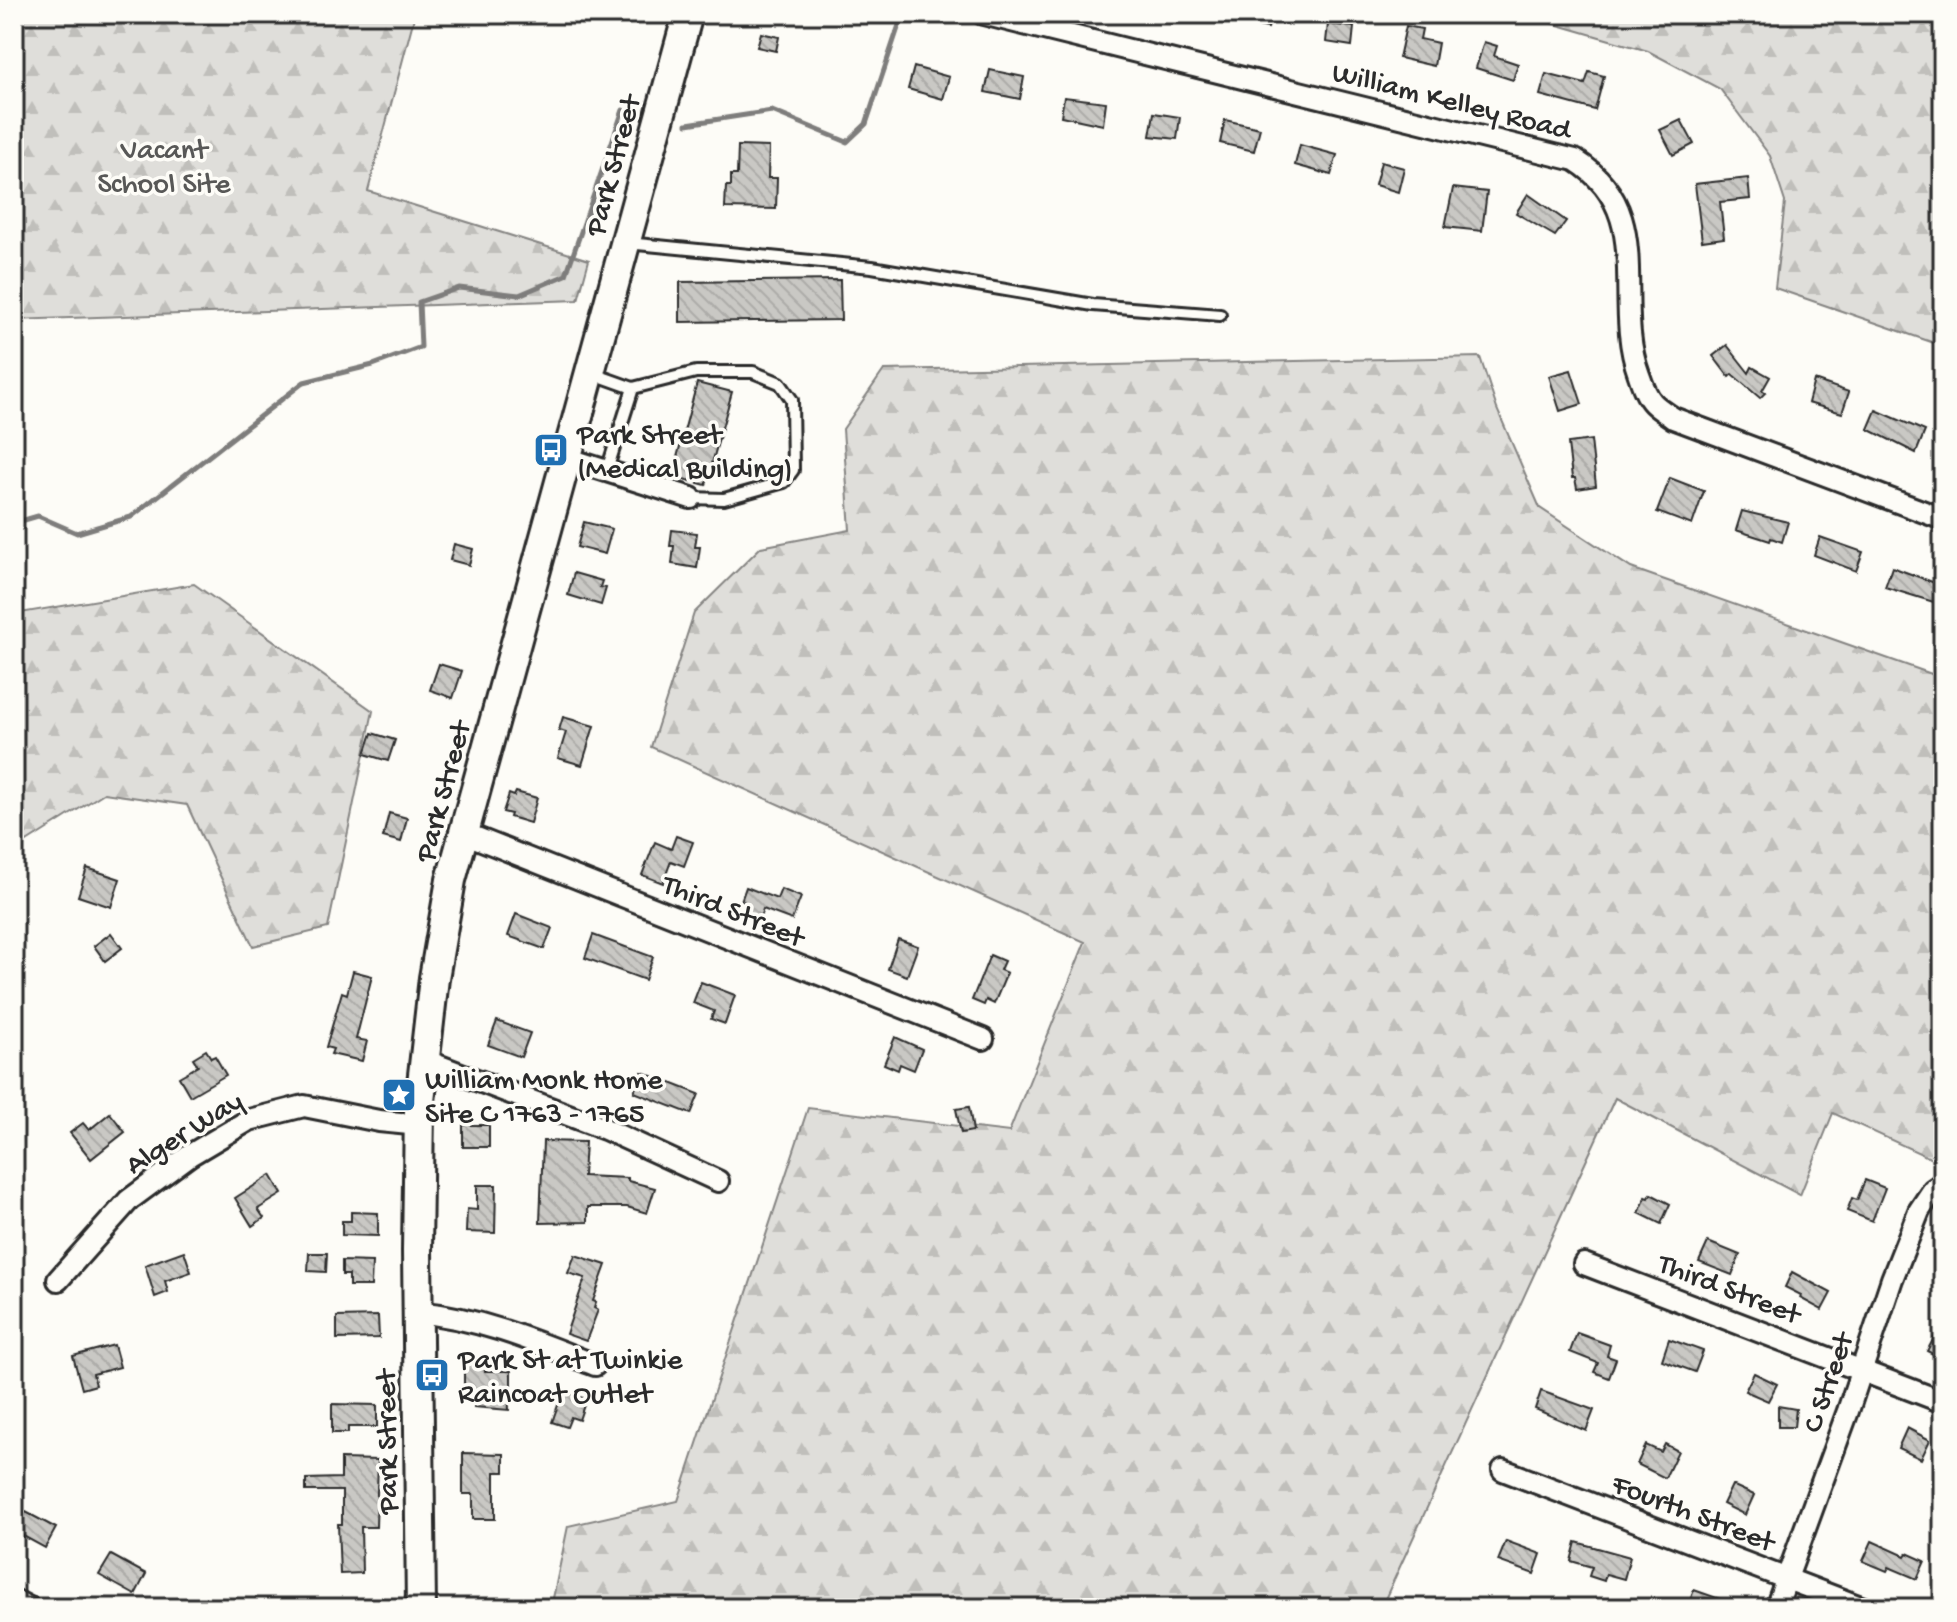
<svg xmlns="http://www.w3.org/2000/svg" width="1957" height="1622" font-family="'Gochi Hand',sans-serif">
  <defs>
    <pattern id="forest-firs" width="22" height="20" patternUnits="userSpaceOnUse" patternTransform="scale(2)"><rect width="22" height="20" fill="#dfdeda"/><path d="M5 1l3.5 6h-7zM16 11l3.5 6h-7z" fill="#c0bfbb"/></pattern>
    <pattern id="building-back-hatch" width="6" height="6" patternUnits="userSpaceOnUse" patternTransform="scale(2)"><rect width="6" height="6" fill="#c9c8c4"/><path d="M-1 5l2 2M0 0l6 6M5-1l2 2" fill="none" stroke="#adaca9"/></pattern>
  </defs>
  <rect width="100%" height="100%" fill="#fdfcf7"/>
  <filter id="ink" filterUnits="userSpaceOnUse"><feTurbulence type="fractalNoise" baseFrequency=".0125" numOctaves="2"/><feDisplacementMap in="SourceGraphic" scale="16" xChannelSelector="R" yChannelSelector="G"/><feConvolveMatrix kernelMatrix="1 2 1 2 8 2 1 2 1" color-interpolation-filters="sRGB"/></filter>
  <g filter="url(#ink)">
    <!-- forest -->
    <g fill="url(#forest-firs)" stroke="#858482" stroke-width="2">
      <path d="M14 14H415L368 191 589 260 578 300 14 320Z"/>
      <path d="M1520 14H1943V346L1775 288 1785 202 1770 156 1720 89 1648 51Z"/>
      <path d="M1480 357 1497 409 1540 508 1631 568 1943 678V1164L1833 1113 1800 1195 1615 1098 1381 1608H551L568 1526 678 1501 808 1108 1009 1132 1085 942 651 747 694 613 761 547 850 530 843 429 884 370Z"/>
      <path d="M194 584 373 711 328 928 253 946 187 805 104 793 14 850V614Z"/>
    </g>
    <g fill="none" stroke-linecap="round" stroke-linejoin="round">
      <!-- stream -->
      <g stroke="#7e7d7b" stroke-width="5">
        <path d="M687 124 772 111 847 142 866 124 900 22"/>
        <path d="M14 523 38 516 77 533 131 517 304 382 373 365 421 347 419 302 459 288 519 295 566 275 623 110"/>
      </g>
    </g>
    <!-- building -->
    <g fill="url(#building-back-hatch)" stroke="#2b2b2b" stroke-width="2">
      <path d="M1231 14H1272L1268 28 1230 20Z"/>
      <path d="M1328 24 1354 27 1352 46 1326 42Z"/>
      <path d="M1406 26 1422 29 1420 39 1438 43 1434 66 1399 58Z"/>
      <path d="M761 33 779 37 776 51 757 47Z"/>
      <path d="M1484 42 1497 46 1494 56 1518 64 1513 80 1476 68Z"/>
      <path d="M914 67 949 77 943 99 908 89Z"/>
      <path d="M990 70 1024 77 1020 99 985 92Z"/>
      <path d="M1589 72 1604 76 1595 110 1540 95 1546 74 1585 84Z"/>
      <path d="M1064 97 1106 102 1103 125 1061 116Z"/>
      <path d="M1154 113 1180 117 1177 139 1150 136Z"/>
      <path d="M1225 120 1260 128 1254 151 1220 143Z"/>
      <path d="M1681 120 1694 144 1673 155 1660 130Z"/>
      <path d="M1300 145 1337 155 1331 175 1295 165Z"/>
      <path d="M738 146 769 147 768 178H777L776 209 725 208 726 186H731V175H737Z"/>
      <path d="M1381 162 1404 168 1398 192 1375 185Z"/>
      <path d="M1748 178 1750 199 1720 202 1724 238 1702 241 1695 184Z"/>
      <path d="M1453 188 1487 192 1482 231 1445 227Z"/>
      <path d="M1528 194 1566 221 1555 236 1516 213Z"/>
      <path d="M840 280 841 320 680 322V282Z"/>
      <path d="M1727 345 1749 373 1752 367 1770 377 1762 391 1765 393 1760 398 1732 374 1729 377 1713 356Z"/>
      <path d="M1571 370 1582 404 1560 411 1549 376Z"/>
      <path d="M1814 380 1849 392 1842 413 1808 403Z"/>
      <path d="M697 383 732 392 706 485 672 476Z"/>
      <path d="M1876 410 1925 431 1916 453 1868 429Z"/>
      <path d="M1591 440 1596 486 1577 489 1575 478H1572L1568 443Z"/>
      <path d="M1670 478 1704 491 1692 525 1657 512Z"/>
      <path d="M1742 511 1788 522 1782 542 1771 538 1770 541 1736 530Z"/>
      <path d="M584 522 612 529 605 554 577 547Z"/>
      <path d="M672 530 697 533 695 547H700L697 568 672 564 674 546H670Z"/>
      <path d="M1820 537 1863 552 1856 571 1814 555Z"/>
      <path d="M454 544 473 549 469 565 450 560Z"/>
      <path d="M1892 567 1943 586 1940 604 1885 587Z"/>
      <path d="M574 573 602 581 600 587 606 588 601 605 568 595Z"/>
      <path d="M439 664 462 671 453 698 430 690Z"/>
      <path d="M563 717 594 726 582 765 558 758 566 732 559 730Z"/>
      <path d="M372 733 395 740 388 761 365 754Z"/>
      <path d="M516 792 537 798 530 823 510 817 511 814 503 812 509 794 514 796Z"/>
      <path d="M389 813 407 818 401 842 383 837Z"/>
      <path d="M676 836 693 842 684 866 671 861 663 883 642 875 655 842 671 849Z"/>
      <path d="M87 868 120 879 111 907 78 896Z"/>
      <path d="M746 887 777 899 781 889 801 897 792 920 763 909 759 920 744 915 741 913 745 902 741 901Z"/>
      <path d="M516 914 552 928 544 949 508 936Z"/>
      <path d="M111 933 122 948 105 961 94 946Z"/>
      <path d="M593 935 653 957 645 980 585 958Z"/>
      <path d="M898 939 918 946 907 976 888 969Z"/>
      <path d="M990 955 1004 961 1000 970 1007 973 994 1004 986 1000 984 1005 972 1000Z"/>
      <path d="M353 971 372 976 356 1039 367 1041 362 1061 331 1054 333 1049 326 1047 342 992 347 994Z"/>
      <path d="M701 982 735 995 725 1024 711 1019 714 1011 693 1003Z"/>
      <path d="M497 1021 530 1033 521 1057 488 1045Z"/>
      <path d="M895 1037 922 1049 914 1070 900 1064 898 1070 884 1064Z"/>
      <path d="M206 1050 211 1058 215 1056 226 1075 190 1096 179 1077 198 1066 193 1058Z"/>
      <path d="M642 1072 699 1094 691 1114 634 1092Z"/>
      <path d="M969 1107 973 1131 961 1133 956 1109Z"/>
      <path d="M110 1113 125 1132 91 1159 70 1133 83 1123 89 1130Z"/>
      <rect x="463" y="1125" width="26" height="22"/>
      <path d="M543 1141 585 1142 583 1176 628 1178V1181L655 1188 647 1213 627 1207H588V1222L540 1223Z"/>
      <path d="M271 1175 282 1194 258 1209 264 1218 252 1226 235 1198Z"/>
      <path d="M1865 1180 1885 1188 1872 1221 1847 1211 1852 1198 1857 1200Z"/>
      <path d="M477 1185H496L495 1233 466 1232 467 1209 477 1210Z"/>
      <path d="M1651 1194 1670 1204 1661 1224 1639 1213 1646 1197 1649 1198Z"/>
      <path d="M351 1212 378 1213V1236L342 1235V1221H351Z"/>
      <path d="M1708 1242 1740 1255 1732 1275 1699 1262Z"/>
      <path d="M184 1251 191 1272 165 1281 168 1292 155 1297 145 1265Z"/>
      <path d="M309 1253H327L326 1272 308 1271Z"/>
      <path d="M575 1255 606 1265 593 1301 596 1302 594 1308 598 1310 586 1341 566 1334 585 1278 568 1273Z"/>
      <path d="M342 1261 372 1262 371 1286H349V1275H342Z"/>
      <path d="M1792 1272 1831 1293 1822 1310 1800 1298 1801 1295 1785 1287Z"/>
      <path d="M378 1316 379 1338 337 1339V1317Z"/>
      <path d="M1943 1321V1359L1927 1351Z"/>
      <path d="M1577 1333 1610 1345 1607 1356 1616 1359 1609 1378 1594 1372 1598 1363 1570 1352Z"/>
      <path d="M1669 1339 1703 1351 1695 1372 1662 1360Z"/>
      <path d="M114 1345 120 1367 93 1374 96 1385 82 1389 73 1356Z"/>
      <path d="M464 1363H485V1371H511V1385H508L509 1410 474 1407V1395L464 1394Z"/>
      <path d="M1754 1373 1777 1384 1768 1401 1745 1391Z"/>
      <path d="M563 1391 586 1399 579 1420 571 1417 567 1427 552 1422Z"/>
      <path d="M1541 1391 1594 1410 1586 1431 1535 1409Z"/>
      <path d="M332 1404 377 1405V1427H348V1433H332Z"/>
      <path d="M1778 1406 1796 1409 1794 1427H1778Z"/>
      <path d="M1907 1428 1930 1440 1921 1459 1898 1448Z"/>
      <path d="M1665 1444 1678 1451 1665 1478 1637 1464 1646 1445 1661 1452Z"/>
      <path d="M463 1453 504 1454V1472H495V1519H473V1494H463Z"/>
      <path d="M341 1459 378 1460 376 1527H361L362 1573 340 1574 338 1524H342V1491H306V1479L341 1478Z"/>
      <path d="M1732 1485 1754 1495 1745 1515 1723 1504Z"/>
      <path d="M22 1510 56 1528 45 1548 14 1531Z"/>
      <path d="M1506 1541 1541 1554 1534 1574 1498 1561Z"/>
      <path d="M1872 1541 1905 1556 1907 1553 1925 1561 1917 1579 1889 1567 1887 1571 1863 1561Z"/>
      <path d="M1576 1542 1630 1557 1624 1579 1606 1574 1604 1581 1589 1576 1592 1567 1571 1561Z"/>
      <path d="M111 1555 146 1574 135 1595 99 1575Z"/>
      <path d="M1694 1590 1740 1606 1739 1608H1687Z"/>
    </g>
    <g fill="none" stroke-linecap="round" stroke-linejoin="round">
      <!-- service casing -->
      <g stroke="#2b2b2b" stroke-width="16">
        <g id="service">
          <path d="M627 243 872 267 1093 305 1220 315"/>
          <path d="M591 373 633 388 696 372H753L780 383 792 400 793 470 784 482 724 499 691 498"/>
          <path d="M607 470 633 388"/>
        </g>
      </g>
      <!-- minor casing -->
      <g stroke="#2b2b2b" stroke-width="26">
        <g id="minor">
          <path d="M983 14 1575 160C1658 212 1611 299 1639 375 1642 384 1646 396 1653 403 1659 409 1666 413 1673 418L1943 519"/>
          <path d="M566 458 691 498"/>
          <path d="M464 833 983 1039"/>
          <path d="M424 1060 605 1129 718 1181"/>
          <path d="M1584 1264 1943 1402"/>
          <path d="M58 1280 129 1200 190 1155 249 1120 304 1106 379 1121 420 1125"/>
          <path d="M417 1312C480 1318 537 1342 595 1365"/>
          <path d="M1503 1470 1863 1608"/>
          <path d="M14 1600 29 1608"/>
          <path d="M1776 1608 1848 1411 1892 1279 1919 1211 1933 1190 1943 1183"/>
        </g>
      </g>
      <!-- secondary casing -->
      <g stroke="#2b2b2b" stroke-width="34">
        <path id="secondary" d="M421 1608 417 1251 419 1110 434 978 451 880 688 14"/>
      </g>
      <!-- service -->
      <use href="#service" stroke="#fdfcf7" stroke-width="10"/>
      <!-- minor -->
      <use href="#minor" stroke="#fdfcf7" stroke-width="20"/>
      <!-- secondary -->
      <use href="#secondary" stroke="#fdfcf7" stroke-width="28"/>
    </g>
  </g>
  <!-- icons -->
  <defs>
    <g id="bus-square" transform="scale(1.8)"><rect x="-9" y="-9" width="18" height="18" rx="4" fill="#1f6fb2" stroke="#fdfcf7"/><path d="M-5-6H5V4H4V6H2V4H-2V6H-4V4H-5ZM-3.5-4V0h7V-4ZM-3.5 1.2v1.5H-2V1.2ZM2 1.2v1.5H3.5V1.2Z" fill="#fff"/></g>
    <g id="sight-square" transform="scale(1.8)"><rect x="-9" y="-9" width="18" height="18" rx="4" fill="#1f6fb2" stroke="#fdfcf7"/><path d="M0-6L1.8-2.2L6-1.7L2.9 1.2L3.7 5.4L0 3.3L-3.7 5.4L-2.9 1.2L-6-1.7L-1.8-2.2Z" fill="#fff"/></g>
  </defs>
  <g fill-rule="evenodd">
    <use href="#bus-square" x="551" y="450"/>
    <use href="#sight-square" x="399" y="1095"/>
    <use href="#bus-square" x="432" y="1375"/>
  </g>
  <g text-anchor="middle" stroke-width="7" stroke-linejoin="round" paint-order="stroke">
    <!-- street labels -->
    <g font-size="30" fill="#2b2b2b" stroke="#fdfcf7">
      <text transform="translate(1452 99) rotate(14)" y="10">William Kelley Road</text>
      <text transform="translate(611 165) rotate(-75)" y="10">Park Street</text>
      <text transform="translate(441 791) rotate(-75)" y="10">Park Street</text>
      <text transform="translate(734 909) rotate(22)" y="10">Third Street</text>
      <text transform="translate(183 1131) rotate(-32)" y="10">Alger Way</text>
      <text transform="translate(1730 1287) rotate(21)" y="10">Third Street</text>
      <text transform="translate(1826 1382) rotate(-71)" y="10">C Street</text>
      <text transform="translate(385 1442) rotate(-91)" y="10">Park Street</text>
      <text transform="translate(1694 1511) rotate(21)" y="10">Fourth Street</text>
    </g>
    <!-- park labels -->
    <g font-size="30" fill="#585857" stroke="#fdfcf7">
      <text x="164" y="158">Vacant<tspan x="164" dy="34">School Site</tspan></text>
    </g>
    <!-- poi labels -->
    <g font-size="30" fill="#2b2b2b" stroke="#fdfcf7" text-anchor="start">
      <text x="577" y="443">Park Street<tspan x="577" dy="34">(Medical Building)</tspan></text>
      <text x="425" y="1088">William Monk Home<tspan x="425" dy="34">Site C 1763 - 1765</tspan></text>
      <text x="458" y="1368">Park St at Twinkie<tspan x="458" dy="34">Raincoat Outlet</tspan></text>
    </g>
  </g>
  <!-- margin -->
  <rect width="1957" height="1622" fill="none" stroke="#fdfcf7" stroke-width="48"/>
  <rect x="24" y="24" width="1909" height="1574" fill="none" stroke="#2b2b2b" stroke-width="3" filter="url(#ink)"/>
</svg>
